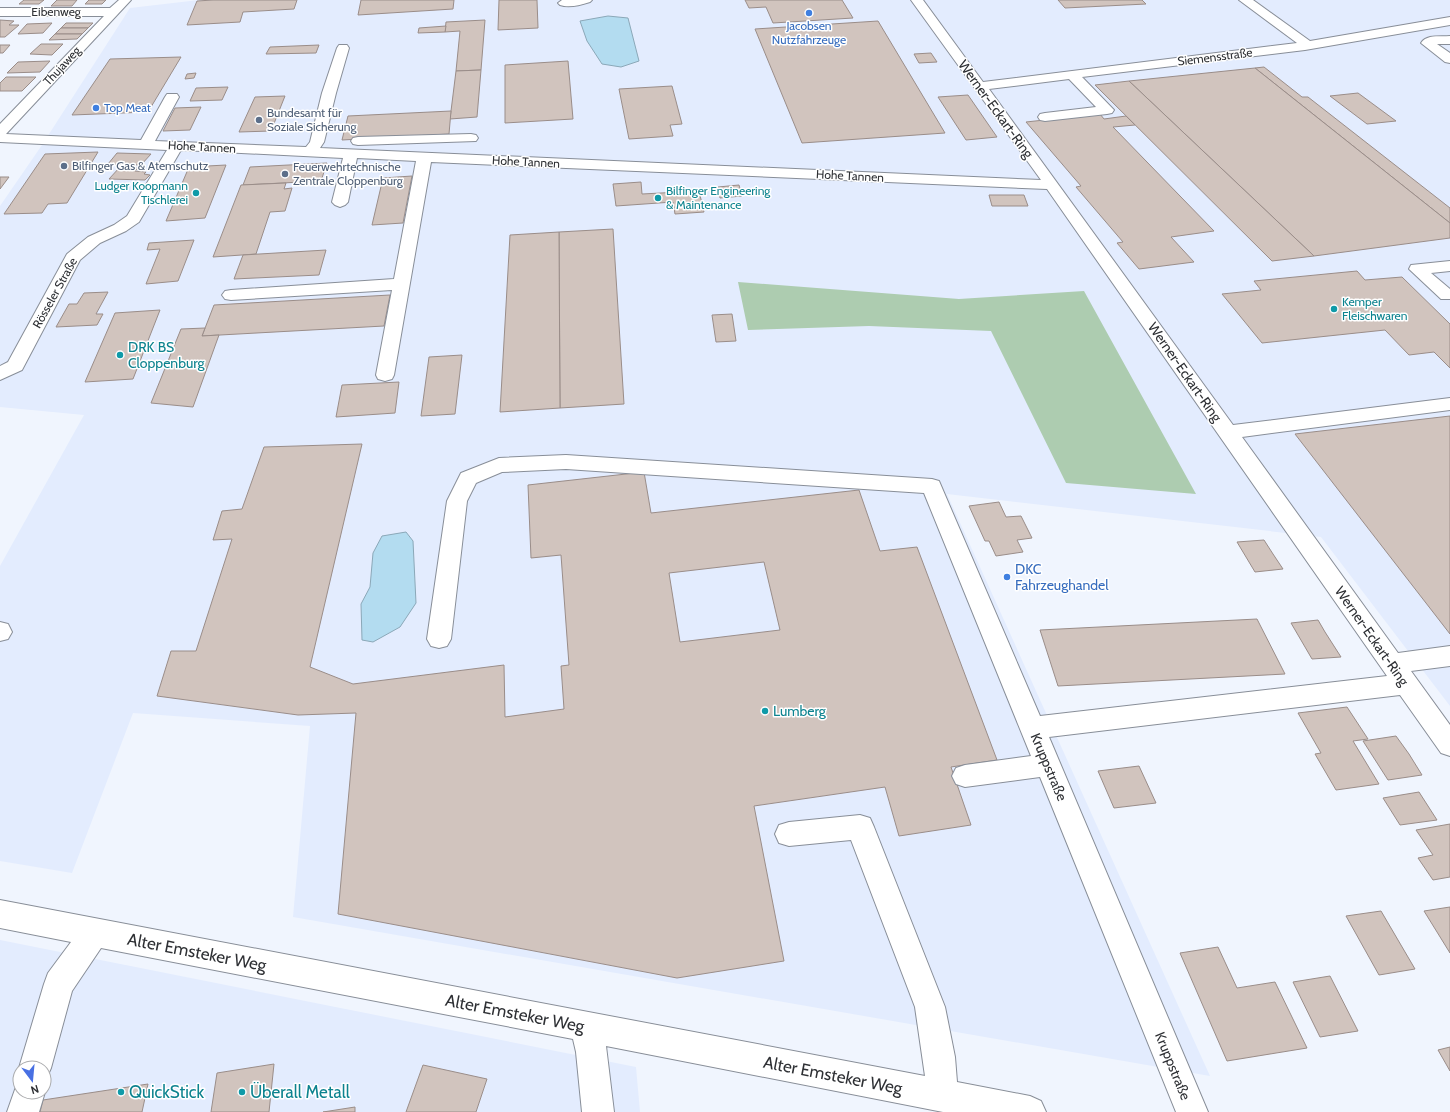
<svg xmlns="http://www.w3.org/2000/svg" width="1450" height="1112" font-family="Cabin,sans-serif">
  <rect width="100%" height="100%" fill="#f0f5fe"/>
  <!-- built -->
  <g fill="#e3ecfe" fill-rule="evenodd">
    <path d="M199 0H1450V706L1321 537 947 494 1210 1076 293 917 310 726 133 713 72 873 0 861V566L84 415 0 407V206L42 145 130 8Z"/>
    <path d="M0 940 636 1067 640 1112H0ZM20 1068H44V1092H20Z"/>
  </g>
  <!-- green -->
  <path fill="#adccb0" d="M738 282 959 299 1084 291 1196 494 1066 483 991 331 869 326 748 330Z"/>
  <!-- water -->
  <g fill="#b3dcf0" stroke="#8ba8b8">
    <path d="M608 16 628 18 639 61 621 67 602 64 587 41 580 21Z"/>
    <path d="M406 532 413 541 416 603 400 627 373 642 362 640 361 604 370 587 373 553 382 536Z"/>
  </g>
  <!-- building -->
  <g fill="#d1c4be" stroke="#9a8d89" fill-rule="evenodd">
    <path d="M24 0H44L39 4H19Z"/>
    <path d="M57 0H77L72 6H51Z"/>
    <path d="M89 0H106L102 4H85Z"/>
    <path d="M213 0H297L294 9 243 12 240 22 187 25 197 1Z"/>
    <path d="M361 0H454L453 9 358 15Z"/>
    <path d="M499 0H537L538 28 498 30Z"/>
    <path d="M745 0H842L853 18 773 23 766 7 749 8Z"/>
    <path d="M1058 0H1142L1146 4 1065 8Z"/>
    <path d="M0 20 14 21 9 25H19L5 37H0Z"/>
    <path d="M485 20 481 70 456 71 460 31 445 32 446 22Z"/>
    <path d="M878 21 945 133 802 143 755 29Z"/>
    <path d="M52 23 43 33 18 34 27 24Z"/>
    <path d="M66 23H93L88 28H61Z"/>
    <path d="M446 26 445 32 418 33 419 28Z"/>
    <path d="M61 28H88L82 34H55Z"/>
    <path d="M55 34H82L77 39 49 40Z"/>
    <path d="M41 44H63L52 55 30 54Z"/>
    <path d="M0 45H10L3 53H0Z"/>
    <path d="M319 45 316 53 266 54 270 47Z"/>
    <path d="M931 53 937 62 919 63 914 54Z"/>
    <path d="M181 57 148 112 72 115 110 59Z"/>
    <path d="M50 61 40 72 7 73 18 62Z"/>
    <path d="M568 61 573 119 505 123V65Z"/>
    <path d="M1264 67 1302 97H1308L1450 208V223L1255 68Z"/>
    <path d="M1255 68 1450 223V238L1314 256 1129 81Z"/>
    <path d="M481 70 477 117 450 119 456 71Z"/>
    <path d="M196 73 194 78 185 79 187 74Z"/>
    <path d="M6 77H36L22 91H0V83Z"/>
    <path d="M1129 81 1314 256 1272 261 1095 85Z"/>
    <path d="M672 86 682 124 670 125 673 136 629 139 619 89Z"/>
    <path d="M228 87 222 100 190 101 196 88Z"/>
    <path d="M1358 93 1396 121 1367 124 1330 96Z"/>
    <path d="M968 95 997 137 966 140 938 97Z"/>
    <path d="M285 96 271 131 239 132 255 97Z"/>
    <path d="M201 107 190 130 163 131 175 108Z"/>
    <path d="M451 111 449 134 342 140 348 116Z"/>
    <path d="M1100 114 1104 119 1126 116 1135 125 1113 127 1214 231 1171 237 1194 262 1139 269 1117 243 1123 242 1076 187 1081 186 1026 122Z"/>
    <path d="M98 152 67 203 48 204 42 213 4 214 45 154Z"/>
    <path d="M117 153 151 154 141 165 108 164Z"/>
    <path d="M327 163 321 181 243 185 250 167Z"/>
    <path d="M226 165 205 218 166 221 189 167Z"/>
    <path d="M120 167 138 168 135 171 146 172 144 174 150 175 145 180 109 179Z"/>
    <path d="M412 176 403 223 372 225 383 178Z"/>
    <path d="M0 177H9L0 189Z"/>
    <path d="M641 182 642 194 699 191 704 212 675 214 673 202 616 206 613 184Z"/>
    <path d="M286 183 284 189 292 188 285 211 270 212 256 254 213 257 241 185Z"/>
    <path d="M739 185 742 196 720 198 718 187Z"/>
    <path d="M989 195H1024L1028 206H992Z"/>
    <path d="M613 229 624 404 560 408 559 232Z"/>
    <path d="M559 232 560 408 500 412 510 235Z"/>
    <path d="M194 240 178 281 146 284 160 249 147 250 149 243Z"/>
    <path d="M326 250 319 275 234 279 243 255Z"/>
    <path d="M1357 271 1365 280 1402 277 1450 324V368L1434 352 1409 355 1385 330 1262 343 1222 294 1261 290 1254 281Z"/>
    <path d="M108 292 96 314H103L97 325 56 327 69 304H77L84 293Z"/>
    <path d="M390 295 384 326 202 336 214 305Z"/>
    <path d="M160 310 133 379 85 382 115 313Z"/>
    <path d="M732 314 736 341 716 342 712 315Z"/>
    <path d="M205 328 202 336 219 335 193 407 151 403 181 329Z"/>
    <path d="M462 355 455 414 421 416 429 357Z"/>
    <path d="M399 382 395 413 336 417 342 385Z"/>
    <path d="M1450 416V634L1295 434Z"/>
    <path d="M362 444 310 667 353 684 504 665 505 717 564 709 561 666 569 665 561 555 531 558 528 485 644 472 651 513 859 490 880 551 917 547 997 760 951 767 971 825 899 836 885 787 754 806 784 961 677 978 338 914 356 713 298 715 157 696 171 651H196L232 539 213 540 222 511 242 509 264 447ZM764 562 780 630 680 642 669 573Z"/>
    <path d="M999 502 1006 517 1021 516 1032 538 1017 540 1023 552 996 556 989 541H985L969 506Z"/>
    <path d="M1264 540 1273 554 1283 569 1255 572 1237 542Z"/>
    <path d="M1257 619 1285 674 1058 686 1040 630Z"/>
    <path d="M1318 620 1325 632 1341 657 1312 659 1291 623Z"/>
    <path d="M1347 707 1368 739 1353 741 1379 784 1336 790 1315 754 1321 753 1298 713Z"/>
    <path d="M1396 736 1409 754 1422 775 1388 780 1363 741Z"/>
    <path d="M1139 766 1156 803 1114 808 1098 771Z"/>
    <path d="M1419 792 1437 820 1400 825 1383 798Z"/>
    <path d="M1450 824V877L1433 880 1418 858 1433 855 1416 830Z"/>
    <path d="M1450 907V953L1424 911Z"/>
    <path d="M1381 911 1415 969 1379 975 1346 916Z"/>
    <path d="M1218 947 1237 988 1275 982 1307 1048 1227 1061 1180 953Z"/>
    <path d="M1330 976 1358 1031 1320 1037 1293 982Z"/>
    <path d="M1450 1047V1071L1438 1050Z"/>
    <path d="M274 1064 269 1112H211L217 1073Z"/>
    <path d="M423 1065 487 1079 476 1112H406Z"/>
    <path d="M148 1084 142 1112H40L43 1100Z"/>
    <path d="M355 1107V1112H323Z"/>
  </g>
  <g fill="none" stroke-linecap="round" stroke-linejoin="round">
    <!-- minor casing -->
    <g stroke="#888e98" stroke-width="2">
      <g id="minor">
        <path d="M119 0H131L6 134 141 140 165 97 167 94H177L179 97 155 141 306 147 310 142 322 93 337 48 339 45H347L349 48 336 93 324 142 320 148 1041 180 911 0H923L983 82 1297 43 1239 0H1253L1310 41 1450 17V25L1305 50 1082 77 1114 110 1112 113 1107 114 1045 121 1040 120 1038 117 1040 114 1045 113 1096 107 1069 79 989 89 1233 425 1450 398V410L1242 437 1398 653 1450 646V666L1411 671 1450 725V756L1441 753 1400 695 1049 737 1208 1112H1176L1040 777 965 787 956 784 952 776 956 768 965 765 1031 756 924 493 566 469 502 472 476 483 467 501 451 639 447 646 439 648 431 646 427 639 447 501 461 473 499 458 566 455 932 479 939 481 1040 716 1387 676 1047 189 431 162 394 375 392 379 385 381 378 379 376 375 392 290 231 300 225 299 222 295 225 291 231 290 394 279 416 161 357 158 348 202 345 205 340 207 335 205 332 202 343 158 181 150 139 222 126 231 100 243 80 260 22 370 0 380V366L8 362 67 254 88 237 114 225 127 216 167 150 0 142V124L104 16H0V8H110Z"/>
        <path d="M592 0 590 2C581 5 569 8 560 5L558 3 562 0Z"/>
        <path d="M1450 36V44H1437L1450 53V63L1445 62 1421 43C1427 34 1440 37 1450 36Z"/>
        <path d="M471 134 476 135 478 138 476 141 358 145 353 144 351 141 353 138 358 137Z"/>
        <path d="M1450 261V271L1431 273 1450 289V299H1441L1409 269 1411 265Z"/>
        <path d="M0 622 8 624 12 632 8 639 0 641Z"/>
        <path d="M860 815 870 818 874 827 945 1007 955 1057 957 1082 1030 1096 1041 1101 1046 1112H943L606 1046 614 1112H582L576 1052 573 1039 101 948 72 991 51 1068 46 1079 44 1080V1068H20V1070L19 1068 44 984 48 973 71 942 0 928V900L925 1076 915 1007 851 840 789 846 779 843 775 834 779 825 789 822Z"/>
        <path d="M20 1080V1092H44V1090L45 1092 39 1112H7L18 1081Z"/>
      </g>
    </g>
    <!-- minor -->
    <use href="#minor" fill="#fff" fill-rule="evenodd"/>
  </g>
  <!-- markers -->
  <g fill="#3f7fe0" stroke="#fff" stroke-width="1.5">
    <circle cx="809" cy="13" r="4"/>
    <circle cx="96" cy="108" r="4"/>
    <circle cx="1007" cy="577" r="4"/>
  </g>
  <g fill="#5c6f8a" stroke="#fff" stroke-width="1.5">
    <circle cx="259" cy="120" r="4"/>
    <circle cx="64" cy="166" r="4"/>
    <circle cx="285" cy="174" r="4"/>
  </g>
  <g fill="#0f9aa8" stroke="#fff" stroke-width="1.5">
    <circle cx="196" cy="193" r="4"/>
    <circle cx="658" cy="198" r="4"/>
    <circle cx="1334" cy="309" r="4"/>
    <circle cx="120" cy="355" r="4"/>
    <circle cx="765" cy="711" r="4"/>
    <circle cx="121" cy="1092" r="4"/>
    <circle cx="242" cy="1092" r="4"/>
  </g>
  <g text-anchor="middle" stroke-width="3" stroke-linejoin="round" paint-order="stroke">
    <!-- far-street labels -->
    <g font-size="12" fill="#2e3034" stroke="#fff">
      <text x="56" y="16">Eibenweg</text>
      <text transform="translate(1215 57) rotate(-7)" y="4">Siemensstraße</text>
      <text transform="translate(62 66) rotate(-47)" y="4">Thujaweg</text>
      <text transform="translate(202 147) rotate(3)" y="4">Hohe Tannen</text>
      <text transform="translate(526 162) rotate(3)" y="4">Hohe Tannen</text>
      <text transform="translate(850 176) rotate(3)" y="4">Hohe Tannen</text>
      <text transform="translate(55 293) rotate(-61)" y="4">Rösseler Straße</text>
    </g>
    <!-- far-shop labels -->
    <g font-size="12" fill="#366cbe" stroke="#fff">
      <text x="809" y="30">Jacobsen<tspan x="809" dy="14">Nutzfahrzeuge</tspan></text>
      <text x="104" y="112" text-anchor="start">Top Meat</text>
    </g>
    <!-- far-service labels -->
    <g font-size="12" fill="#4e5e75" stroke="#fff" text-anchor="start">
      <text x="267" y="117">Bundesamt für<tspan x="267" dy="14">Soziale Sicherung</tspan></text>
      <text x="72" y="170">Bilfinger Gas &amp; Atemschutz</text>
      <text x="293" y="171">Feuerwehrtechnische<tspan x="293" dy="14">Zentrale Cloppenburg</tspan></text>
    </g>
    <!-- far-culture labels -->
    <g font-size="12" fill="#0d838f" stroke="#fff" text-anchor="start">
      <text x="188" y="190" text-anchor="end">Ludger Koopmann<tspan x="188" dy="14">Tischlerei</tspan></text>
      <text x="666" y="195">Bilfinger Engineering<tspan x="666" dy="14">&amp; Maintenance</tspan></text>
      <text x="1342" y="306">Kemper<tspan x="1342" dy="14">Fleischwaren</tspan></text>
    </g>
    <!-- street labels -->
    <g font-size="14" fill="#2e3034" stroke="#fff">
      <text transform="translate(996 109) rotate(54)" y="5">Werner-Eckart-Ring</text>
      <text transform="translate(1185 372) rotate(55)" y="5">Werner-Eckart-Ring</text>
      <text transform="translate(1372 636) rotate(55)" y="5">Werner-Eckart-Ring</text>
      <text transform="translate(1049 767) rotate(67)" y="5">Kruppstraße</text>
      <text transform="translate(1173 1066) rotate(68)" y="5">Kruppstraße</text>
    </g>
    <!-- culture labels -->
    <g font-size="14" fill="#0d838f" stroke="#fff" text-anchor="start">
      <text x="128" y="352">DRK BS<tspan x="128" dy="16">Cloppenburg</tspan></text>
      <text x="773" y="716">Lumberg</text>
    </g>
    <!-- shop labels -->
    <g font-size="14" fill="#366cbe" stroke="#fff" text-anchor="start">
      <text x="1015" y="574">DKC<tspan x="1015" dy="16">Fahrzeughandel</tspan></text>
    </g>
    <!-- near-street labels -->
    <g font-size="17" fill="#2e3034" stroke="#fff">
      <text transform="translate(197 952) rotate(11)" y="6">Alter Emsteker Weg</text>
      <text transform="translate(515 1013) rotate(11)" y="6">Alter Emsteker Weg</text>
      <text transform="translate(833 1075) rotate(11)" y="6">Alter Emsteker Weg</text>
    </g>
    <!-- near-culture labels -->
    <g font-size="17" fill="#0d838f" stroke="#fff" text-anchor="start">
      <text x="129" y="1098">QuickStick</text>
      <text x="250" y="1098">Überall Metall</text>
    </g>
  </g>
  <!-- north arrow -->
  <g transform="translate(32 1080) rotate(164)"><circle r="19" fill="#ffffff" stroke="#abacae"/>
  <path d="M0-3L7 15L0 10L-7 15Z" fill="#4870e3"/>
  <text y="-6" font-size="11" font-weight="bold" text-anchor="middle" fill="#2e3034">N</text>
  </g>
</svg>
